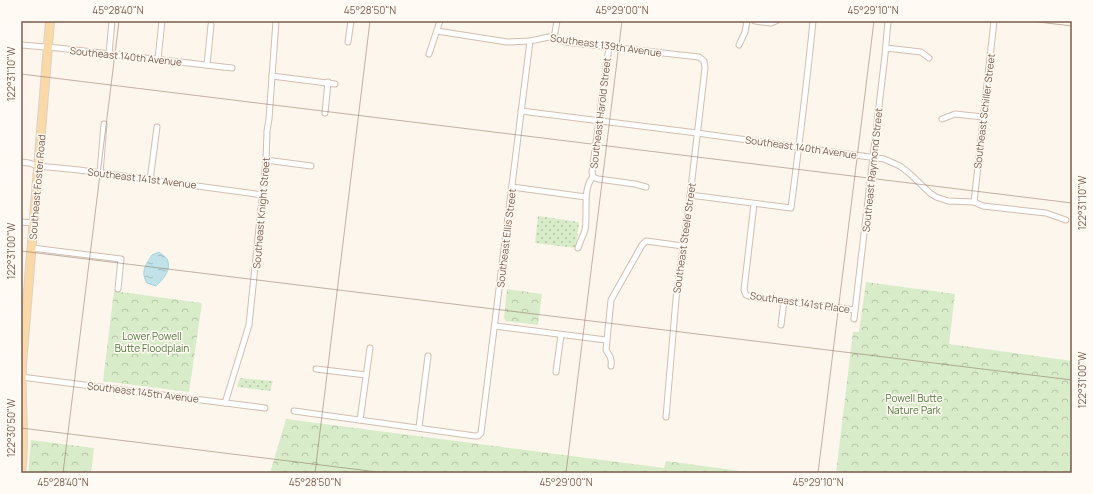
<svg xmlns="http://www.w3.org/2000/svg" width="1093" height="494" font-family="Manrope,sans-serif">
  <defs>
    <pattern id="grass-dots" width="8" height="8" patternUnits="userSpaceOnUse"><rect width="8" height="8" fill="#d8ecc9"/><path d="M2 2h.1M6 6h.1" fill="none" stroke="#b4c2a5" stroke-width="1.8" stroke-linecap="round"/></pattern>
    <pattern id="forest-crowns" width="20" height="18" patternUnits="userSpaceOnUse"><rect width="20" height="18" fill="#d8ecc9"/><path d="M2 6a3 3 0 1 1 6 0M12 15a3 3 0 1 1 6 0" fill="none" stroke="#b4c2a5"/></pattern>
    <pattern id="water-ripples" width="26" height="14" patternUnits="userSpaceOnUse"><rect width="26" height="14" fill="#bfe3e8"/><path d="M2 4q2-2 4 0t4 0M15 11q2-2 4 0t4 0" fill="none" stroke="#a0bbbe"/></pattern>
  </defs>
  <rect width="100%" height="100%" fill="#fdf6ec"/>
  <!-- grass -->
  <g fill="url(#grass-dots)">
    <path d="M538 216 579 222 576 248 535 243Z"/>
    <path d="M240 378 273 381 270 391 237 387Z"/>
  </g>
  <!-- forest -->
  <g fill="url(#forest-crowns)">
    <path d="M866 282 955 294 949 344 1072 361V473H836L853 332H859Z"/>
    <path d="M507 289 542 294 538 325 506 321 504 318Z"/>
    <path d="M114 291 202 303 189 392 103 381Z"/>
    <path d="M286 419 664 468 666 461 755 473H270Z"/>
    <path d="M31 440 94 448 91 473H28Z"/>
  </g>
  <!-- water -->
  <path fill="url(#water-ripples)" stroke="#a5d3da" d="M159 252C161 254 166 257 167 259 172 270 163 279 156 286L147 283C140 271 146 265 152 255Z"/>
  <g fill="none" stroke-linecap="round" stroke-linejoin="round">
    <!-- street casing -->
    <g stroke="#d1beb0" stroke-width="7">
      <g id="street">
        <path d="M755 21 771 23 776 21"/>
        <path d="M437 31 507 42 530 41 549 37 565 42 699 57 704 61 705 68 689 205 676 299 666 417"/>
        <path d="M554 38 557 21"/>
        <path d="M348 42 351 21"/>
        <path d="M21 45 58 48 232 68"/>
        <path d="M739 45 745 32 747 21"/>
        <path d="M886 48 921 52 929 58"/>
        <path d="M109 54 112 21"/>
        <path d="M429 54 440 21"/>
        <path d="M158 59 162 21"/>
        <path d="M207 65 211 25"/>
        <path d="M272 76 335 84"/>
        <path d="M521 111 697 133 884 159 900 166 909 173 930 193 936 197 948 201 974 202 983 206 1046 213 1066 220"/>
        <path d="M325 113 328 82"/>
        <path d="M942 119 955 114 983 117"/>
        <path d="M266 160 311 166"/>
        <path d="M21 162 29 163 38 166 79 170 263 195"/>
        <path d="M100 173 104 124"/>
        <path d="M593 177 598 179 635 184 646 187"/>
        <path d="M150 180 157 127"/>
        <path d="M512 187 586 197"/>
        <path d="M690 195 791 208C799 146 807 83 813 21"/>
        <path d="M974 202 994 21"/>
        <path d="M754 204 744 290 746 295 751 297 855 310"/>
        <path d="M21 222 34 223"/>
        <path d="M32 248 121 259 118 289"/>
        <path d="M578 248C580 242 583 236 585 230 588 215 582 188 593 177L592 172 609 47"/>
        <path d="M854 319 885 55 888 21"/>
        <path d="M781 325 784 301"/>
        <path d="M495 326 606 340"/>
        <path d="M611 366C612 359 610 356 606 350L611 300 642 245 646 241 683 246"/>
        <path d="M316 369 366 375"/>
        <path d="M556 372 561 335"/>
        <path d="M21 377 265 408"/>
        <path d="M225 403 249 325 266 160 267 131 269 119 276 21"/>
        <path d="M294 411 475 436H478L481 433 530 41"/>
        <path d="M360 420 370 348"/>
        <path d="M419 427 428 356"/>
      </g>
    </g>
    <!-- primary casing -->
    <g stroke="#dad1cd" stroke-width="10">
      <path id="primary" d="M21 473C26 437 20 401 22 365L50 21"/>
    </g>
    <!-- street -->
    <use href="#street" stroke="#fff" stroke-width="5"/>
    <!-- primary -->
    <use href="#primary" stroke="#fbd9a5" stroke-width="8"/>
  </g>
  <!-- ticks -->
  <path fill="none" stroke="#7a5c4d" stroke-width="1" stroke-opacity="0.45" d="M1030 21 1072 26M21 74 1072 203M21 251 1072 380M21 428 386 473M63 473 119 21M315 473 370 21M566 473 622 21M818 473 874 21M1070 473 1072 454"/>
  <g text-anchor="middle" stroke-width="3" stroke-linejoin="round" paint-order="stroke">
    <!-- street labels -->
    <g font-size="10" fill="#7a5c4d" stroke="#fffaf3">
      <text transform="translate(606 45) rotate(8)" y="4">Southeast 139th Avenue</text>
      <text transform="translate(126 56) rotate(6)" y="4">Southeast 140th Avenue</text>
      <text transform="translate(984 111) rotate(-83)" y="4">Southeast Schiller Street</text>
      <text transform="translate(600 113) rotate(-83)" y="4">Southeast Harold Street</text>
      <text transform="translate(801 147) rotate(8)" y="4">Southeast 140th Avenue</text>
      <text transform="translate(872 170) rotate(-84)" y="4">Southeast Raymond Street</text>
      <text transform="translate(142 178) rotate(7)" y="4">Southeast 141st Avenue</text>
      <text transform="translate(37 187) rotate(-85)" y="4">Southeast Foster Road</text>
      <text transform="translate(261 213) rotate(-85)" y="4">Southeast Knight Street</text>
      <text transform="translate(506 238) rotate(-83)" y="4">Southeast Ellis Street</text>
      <text transform="translate(684 238) rotate(-82)" y="4">Southeast Steele Street</text>
      <text transform="translate(800 302) rotate(8)" y="4">Southeast 141st Place</text>
      <text transform="translate(143 392) rotate(7)" y="4">Southeast 145th Avenue</text>
    </g>
    <!-- park labels -->
    <g font-size="10" fill="#537a41" stroke="#fffaf3">
      <text x="152" y="340">Lower Powell<tspan x="152" dy="12">Butte Floodplain</tspan></text>
      <text x="914" y="402">Powell Butte<tspan x="914" dy="12">Nature Park</tspan></text>
    </g>
  </g>
  <!-- border -->
  <rect width="1093" height="494" fill="none" stroke="#fffaf3" stroke-width="44"/>
  <rect x="22" y="22" width="1049" height="450" fill="none" stroke="#7a5c4d" stroke-width="1.5"/>
  <g font-size="10" text-anchor="middle" fill="#7a5c4d">
    <text x="118" y="14">45°28'40"N</text>
    <text x="370" y="14">45°28'50"N</text>
    <text x="622" y="14">45°29'00"N</text>
    <text x="873" y="14">45°29'10"N</text>
    <text transform="translate(11 74) rotate(-90)" y="4">122°31'10"W</text>
    <text transform="translate(1082 203) rotate(-90)" y="4">122°31'10"W</text>
    <text transform="translate(11 251) rotate(-90)" y="4">122°31'00"W</text>
    <text transform="translate(1082 380) rotate(-90)" y="4">122°31'00"W</text>
    <text transform="translate(11 428) rotate(-90)" y="4">122°30'50"W</text>
    <text x="63" y="486">45°28'40"N</text>
    <text x="315" y="486">45°28'50"N</text>
    <text x="566" y="486">45°29'00"N</text>
    <text x="818" y="486">45°29'10"N</text>
  </g>
</svg>
